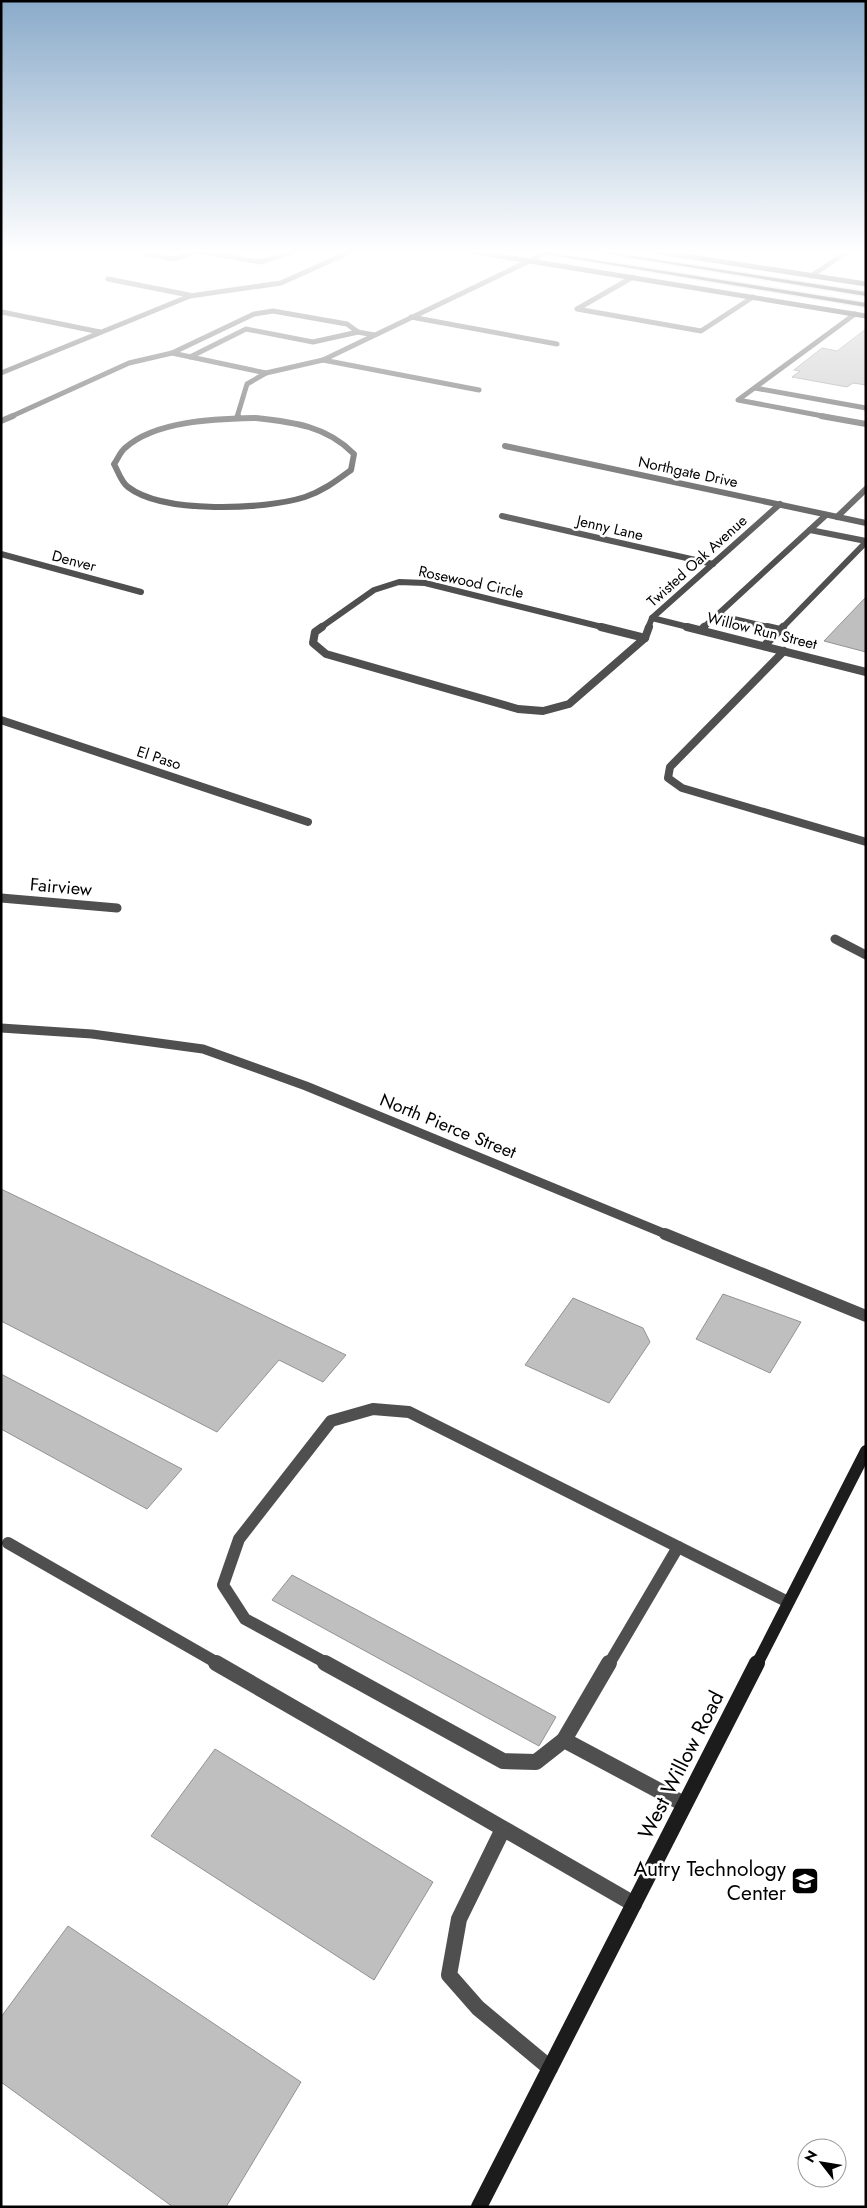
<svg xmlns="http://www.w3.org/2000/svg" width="867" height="2208" font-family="Jost,sans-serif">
  <rect width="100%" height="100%" fill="#fff"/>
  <!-- building -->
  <g fill="#bfbfbf" stroke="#939393">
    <path d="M866 329V385L853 383 847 387 792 377 800 371 794 370 822 348 837 351Z"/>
    <path d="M866 597V652L824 641Z"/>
    <path d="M1 1189 346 1355 323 1382 279 1360 217 1432 1 1321Z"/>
    <path d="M723 1294 801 1322 770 1373 696 1339Z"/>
    <path d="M573 1298 643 1328 650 1342 609 1403 525 1365Z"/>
    <path d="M1 1374 182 1469 147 1509 1 1429Z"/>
    <path d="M292 1575 556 1717 539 1746 272 1600Z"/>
    <path d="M215 1749 433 1882 374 1980 151 1836Z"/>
    <path d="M68 1926 301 2082 226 2207H173L1 2082V2017Z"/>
  </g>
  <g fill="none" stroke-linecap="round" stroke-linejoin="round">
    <!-- primary casing -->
    <g stroke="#dbdbdb" stroke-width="3">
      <g id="primary">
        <path d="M521 250H531L866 303V307Z"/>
        <path d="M584 250H594L866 292V296Z"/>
      </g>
    </g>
    <!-- lane-far5 -->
    <g stroke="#4f4f4f" stroke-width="5">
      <path d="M158 250 146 254 175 259 199 250"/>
      <path d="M196 251 260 262 300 250"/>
      <path d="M633 277 577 309 701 331 753 297"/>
      <path d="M172 353 254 314 273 311 347 324 358 332 374 335"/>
      <path d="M190 357 246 329 313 342 358 332"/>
      <path d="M755 388 866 408"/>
      <path d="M828 417 738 400 855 314"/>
    </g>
    <!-- lane-far4 -->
    <g stroke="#4f4f4f" stroke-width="6">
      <path d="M821 416 866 424"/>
      <path d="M837 517 866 489"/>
      <path d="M810 530 866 541"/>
      <path d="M717 615 772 628"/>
      <path d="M703 628 826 515"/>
      <path d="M782 628 866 542"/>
    </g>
    <!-- lane-far3 -->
    <g stroke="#4f4f4f" stroke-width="8">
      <path d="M767 627 780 630"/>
      <path d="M701 630 704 627"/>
      <path d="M764 646 783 627"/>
      <path d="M784 651 670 767 668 778 682 788 866 842"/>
    </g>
    <!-- lane-far2 -->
    <path stroke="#4f4f4f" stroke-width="9" d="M835 939 866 955"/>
    <!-- lane-far1 -->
    <g stroke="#4f4f4f" stroke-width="12">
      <path d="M8 1543 219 1664"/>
      <path d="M328 1664 245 1619 223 1585 239 1539 331 1421 373 1409 409 1412 788 1602"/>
      <path d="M609 1664 678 1547"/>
    </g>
    <!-- lane -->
    <g stroke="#4f4f4f" stroke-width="16">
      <path d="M216 1663 634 1904"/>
      <path d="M325 1663 503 1761 536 1762 564 1740 684 1804"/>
      <path d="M564 1740 609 1663"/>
      <path d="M503 1829 459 1919 449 1975 478 2008 550 2068"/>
    </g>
    <!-- street-far4 -->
    <g stroke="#4f4f4f" stroke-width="5">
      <path d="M811 276 850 250"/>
      <path d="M108 279 189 295"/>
      <path d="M2 312 100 332"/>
      <path d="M411 317 557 344"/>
      <path d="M323 360 479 390"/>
      <path d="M1 373 190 296 281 283 354 250"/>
      <path d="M266 373 323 360 552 250"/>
      <path d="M10 417 129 363 172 353 266 373 247 384 237 417"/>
    </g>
    <!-- street-far3 -->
    <g stroke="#4f4f4f" stroke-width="6">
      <path d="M237 418 238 416"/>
      <path d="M256 418C293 422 327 426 354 454L351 470C336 481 323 491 305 497 264 510 163 514 128 487 121 482 118 471 114 464 118 459 120 452 125 448 156 420 217 419 256 418Z"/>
      <path d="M1 421 13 416"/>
      <path d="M505 446 866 523"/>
      <path d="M502 516 713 564"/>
      <path d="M1 554 141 592"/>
      <path d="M652 618 692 628"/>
      <path d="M320 628 374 590 399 582 425 583 606 628"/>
      <path d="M648 628 652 618 780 504"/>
    </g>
    <!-- street-far2 -->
    <g stroke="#4f4f4f" stroke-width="8">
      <path d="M322 627 315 632 313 643 326 654 518 709 543 711 569 704 645 638"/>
      <path d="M601 627 645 638"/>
      <path d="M687 627 866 672"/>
      <path d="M645 638 649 627"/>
      <path d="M1 720 308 822"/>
    </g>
    <!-- street-far1 -->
    <g stroke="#4f4f4f" stroke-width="9">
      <path d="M1 898 117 908"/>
      <path d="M1 1028 92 1034 203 1049 306 1086 668 1235"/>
    </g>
    <!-- street -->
    <path stroke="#4f4f4f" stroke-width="12" d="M665 1234 866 1316"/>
    <!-- secondary-far2 -->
    <g stroke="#1c1c1c" stroke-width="5">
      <path d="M463 250 866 316"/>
      <path d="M647 250 866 284"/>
    </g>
    <!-- secondary-far1 -->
    <path stroke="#1c1c1c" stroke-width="12" d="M757 1664 866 1451"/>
    <!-- secondary -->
    <path stroke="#1c1c1c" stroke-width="16" d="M479 2207 757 1663"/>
    <!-- primary -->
    <use href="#primary" fill="#000" fill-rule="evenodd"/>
  </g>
  <!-- sky -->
  <linearGradient id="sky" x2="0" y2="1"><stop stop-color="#8aabca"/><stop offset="0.45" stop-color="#fff"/><stop offset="1" stop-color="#fff" stop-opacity="0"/></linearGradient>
  <rect width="867" height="559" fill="url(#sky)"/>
  <!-- icons -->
  <defs>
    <g id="university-square" transform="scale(1.4375)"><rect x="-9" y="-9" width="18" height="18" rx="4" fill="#000" stroke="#fff"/><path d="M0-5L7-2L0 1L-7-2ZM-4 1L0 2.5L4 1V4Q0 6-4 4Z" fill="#fff"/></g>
  </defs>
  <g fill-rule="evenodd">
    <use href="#university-square" x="805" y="1881"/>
  </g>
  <g text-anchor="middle" stroke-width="5" stroke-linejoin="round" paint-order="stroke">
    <!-- far-street labels -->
    <g font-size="15" fill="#000" stroke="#fff">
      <text transform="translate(688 472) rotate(12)" y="5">Northgate Drive</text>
      <text transform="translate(610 528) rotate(13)" y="5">Jenny Lane</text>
      <text transform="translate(74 561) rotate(15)" y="5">Denver</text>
      <text transform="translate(697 561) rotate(-42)" y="5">Twisted Oak Avenue</text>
      <text transform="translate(471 582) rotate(12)" y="5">Rosewood Circle</text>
      <text transform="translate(762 631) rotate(14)" y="5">Willow Run Street</text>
      <text transform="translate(159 758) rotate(18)" y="5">El Paso</text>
    </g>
    <!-- street labels -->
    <g font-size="18" fill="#000" stroke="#fff">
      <text transform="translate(61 887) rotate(5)" y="6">Fairview</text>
      <text transform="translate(448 1126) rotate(22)" y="6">North Pierce Street</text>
    </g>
    <!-- near-street labels -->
    <g font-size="21" fill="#000" stroke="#fff">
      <text transform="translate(681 1765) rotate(-63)" y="7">West Willow Road</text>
    </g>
    <!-- near-poi labels -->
    <g font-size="21" fill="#000" stroke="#fff" text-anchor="end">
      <text x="786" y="1876">Autry Technology<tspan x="786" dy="24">Center</tspan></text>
    </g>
  </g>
  <!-- border -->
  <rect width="867" height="2208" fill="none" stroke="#000000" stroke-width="5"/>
  <!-- north arrow -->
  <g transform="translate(822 2163) rotate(301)"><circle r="24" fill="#ffffff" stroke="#999999"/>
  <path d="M0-4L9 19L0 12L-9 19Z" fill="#000000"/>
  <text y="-8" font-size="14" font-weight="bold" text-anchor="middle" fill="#000000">N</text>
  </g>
</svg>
